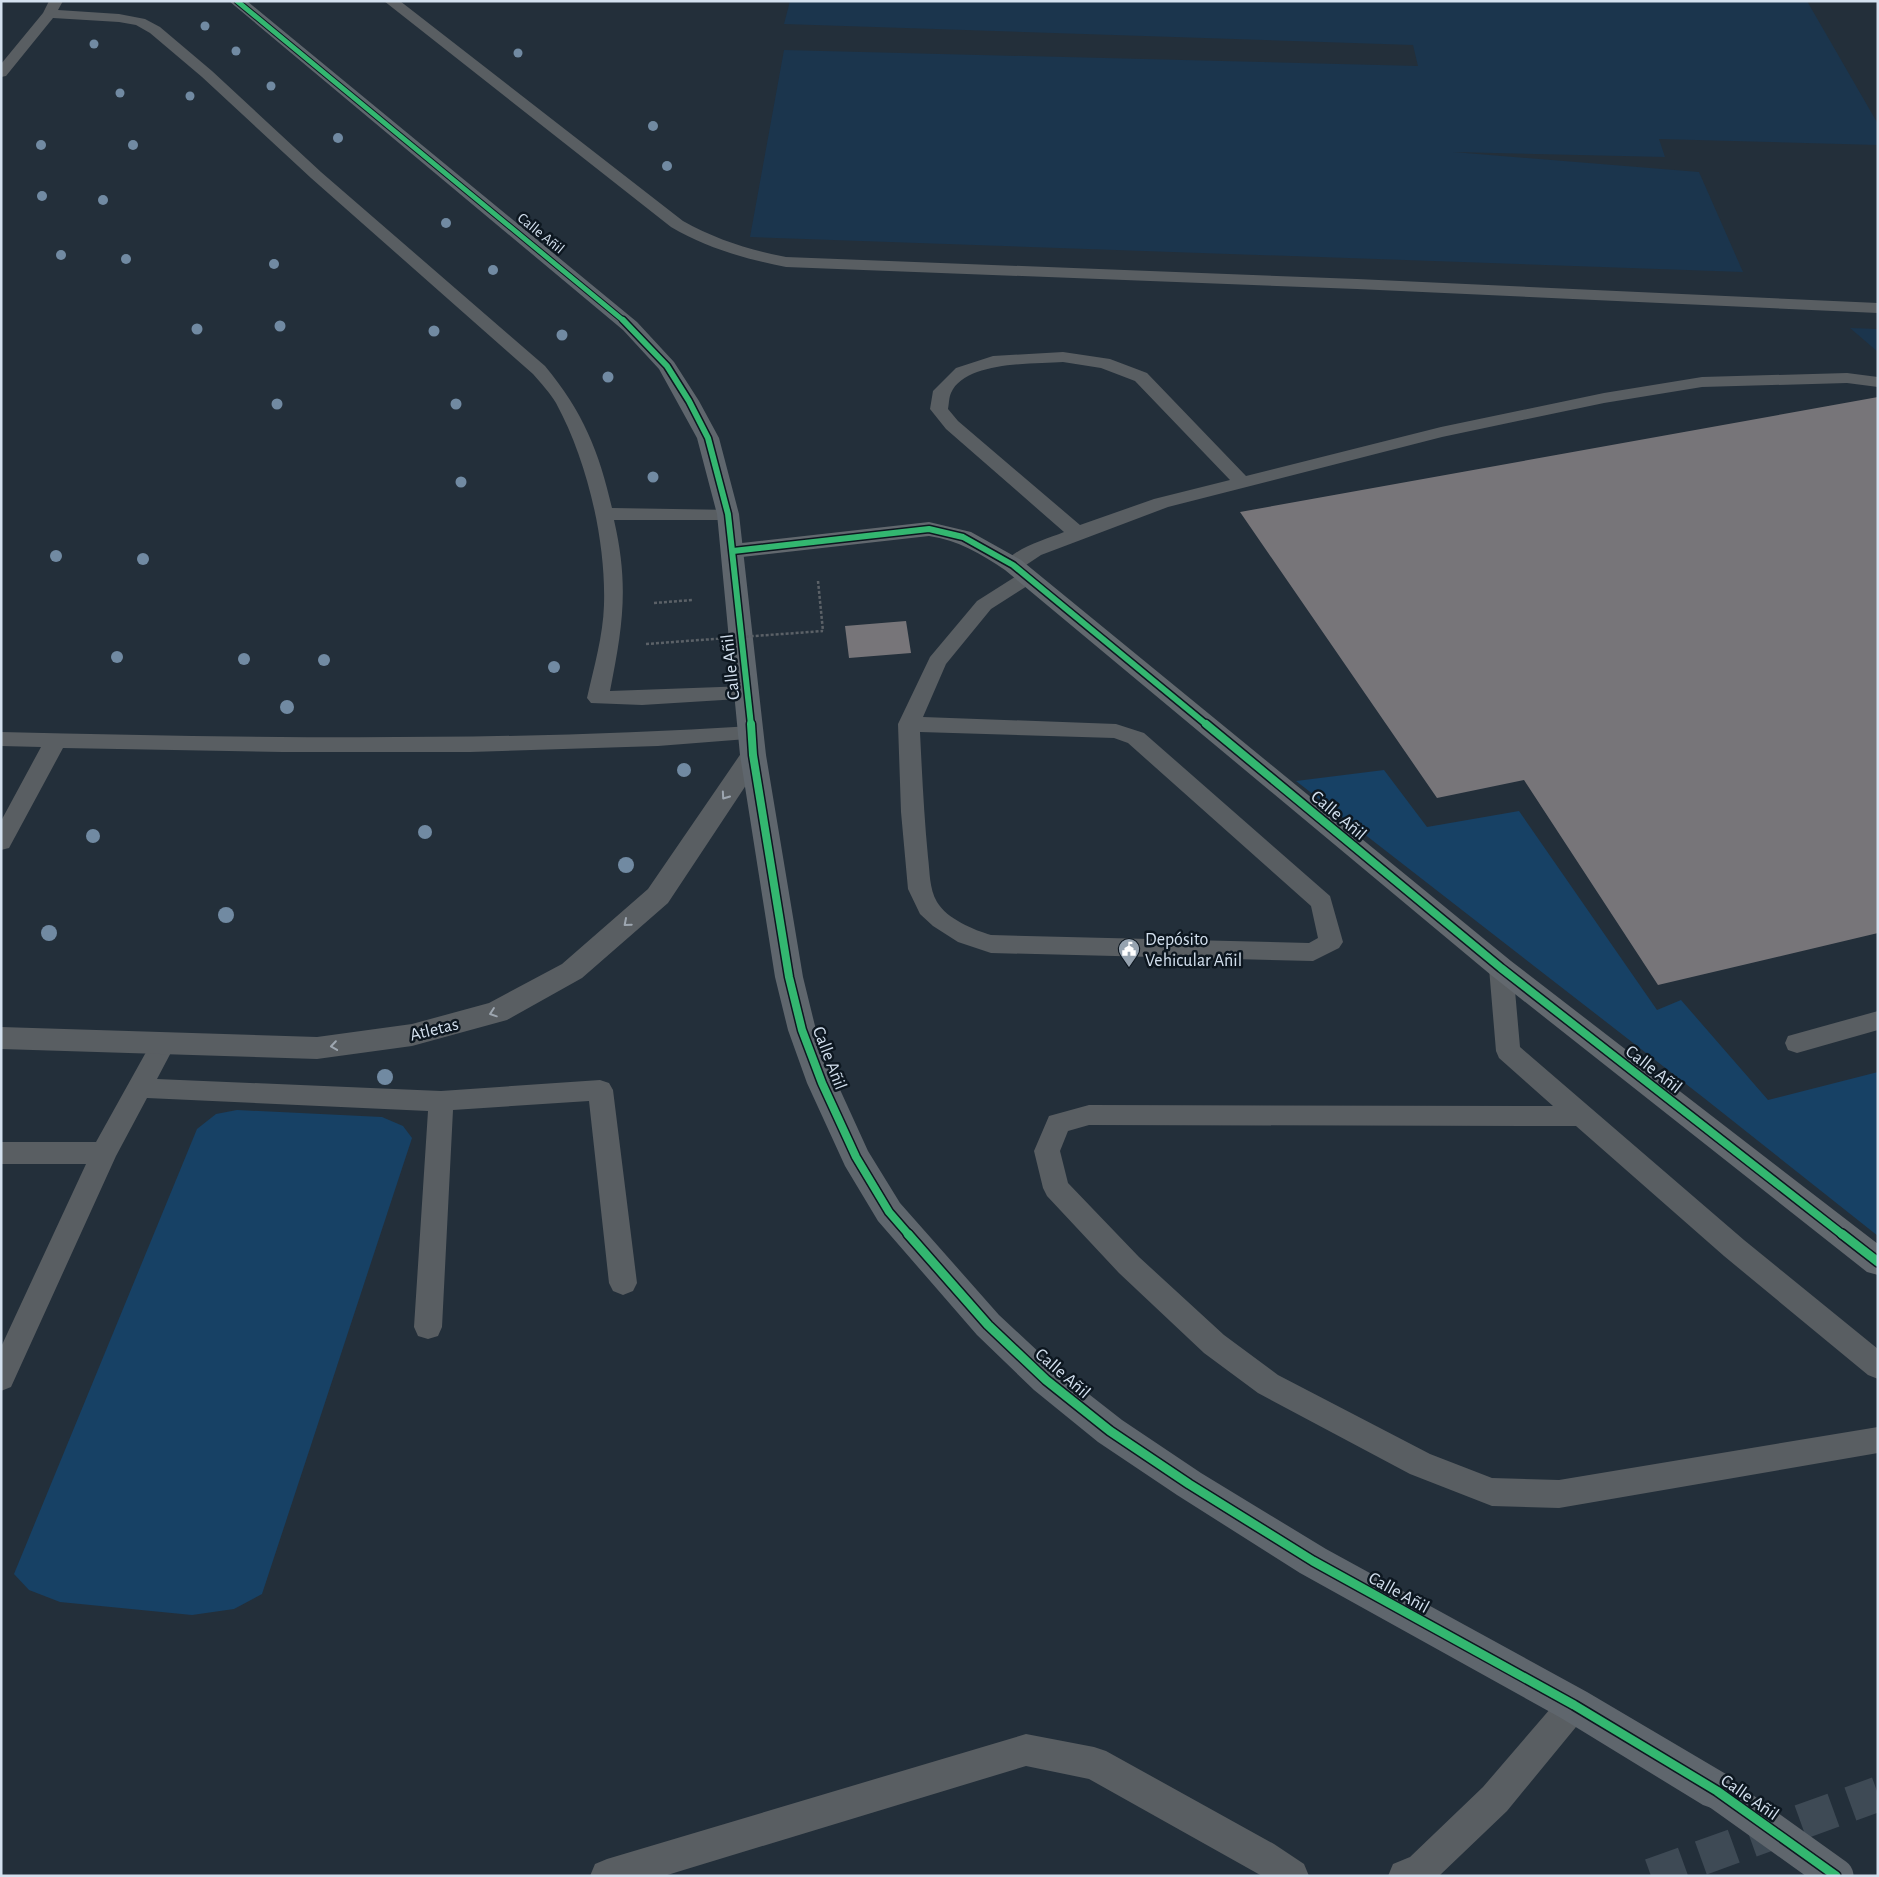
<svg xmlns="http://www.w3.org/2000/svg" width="1879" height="1877" font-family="'Alegreya Sans',sans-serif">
  <rect width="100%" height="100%" fill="#232f3a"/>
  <!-- built -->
  <g fill="#1b354d">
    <path d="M790 1H1807L1878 124V145L1659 139 1665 157 1453 152 1699 172 1743 272 750 237 784 50 1418 66 1413 45 784 24Z"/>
    <path d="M1850 328 1878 329V352Z"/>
  </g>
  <!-- green -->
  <g fill="#174165">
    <path d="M1384 770 1427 827 1519 811 1657 1010 1681 1000 1768 1100 1878 1072V1236L1704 1098 1296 781Z"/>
    <path d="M237 1110 382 1117 403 1126 412 1138 262 1594 234 1609 192 1615 60 1602 29 1590 14 1574 197 1129 216 1114Z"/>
  </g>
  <!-- building -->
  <g fill="#777579">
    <path d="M1878 397V933L1658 985 1524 780 1437 798 1240 512Z"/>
    <path d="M906 621 911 653 849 658 845 626Z"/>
  </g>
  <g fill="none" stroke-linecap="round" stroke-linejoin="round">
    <!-- secondary-tunnel -->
    <path stroke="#3e4a55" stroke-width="35" stroke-dasharray="35 18" stroke-linecap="butt" d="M1651 1876 1878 1794"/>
    <!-- path -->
    <g stroke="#5b6167" stroke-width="2.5" stroke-dasharray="3 2" stroke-linecap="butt">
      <path d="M818 581 823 631"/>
      <path d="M654 603 693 600"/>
    </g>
    <!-- lane -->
    <g fill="#595e62" fill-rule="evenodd">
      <path d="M49 1H63L58 10 119 14 145 19 160 27 212 71 321 172 545 366C583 412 599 451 612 508L735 510 738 514 735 518 728 520H614C629 585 623 626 610 691L748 686 755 688 759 693 755 698 642 705 591 703 587 698C594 667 603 636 604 605 606 540 587 460 556 403 550 393 541 383 533 374L311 178 202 77 150 33 136 25 119 22 53 18 6 76 1 77V64L43 13Z"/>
      <path d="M384 1H400L683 221C715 239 749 250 786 257L1357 279 1878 303V313L1357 289 786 267C745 259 707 248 671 227Z"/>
      <path d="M1063 352 1110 359 1147 373 1246 476 1441 427 1604 393 1702 377 1847 373 1878 377V387L1847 383 1702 387 1604 403 1442 437 1168 507 1041 555 1020 569 1013 571 1006 569 1003 565C1015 547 1045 540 1064 532L946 429 930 409 933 391 956 368 993 356ZM1063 362 1101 368 1135 381 1230 480 1154 499 1080 525 958 421 948 409C949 404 949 397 951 393 965 361 1033 364 1063 362Z"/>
      <path d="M1028 571 1035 573 1038 577 1035 581 991 609 946 664 923 717 1116 724 1144 733 1330 896 1343 942 1339 948 1313 961 991 953 958 942 933 926 920 914 908 889 901 812 898 724 930 657 977 601 1021 573ZM920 732 1114 738 1128 743 1311 906 1318 938 1309 943 991 935C974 930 947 919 937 902 929 888 930 872 928 857 924 815 922 774 920 732Z"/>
      <path d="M752 726 760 728 763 733 760 738 658 746 470 752H283L63 748 9 848 1 850V821L41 747 1 746V732C252 738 502 742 752 726Z"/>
      <path d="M1501 959 1510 962 1513 968 1520 1047 1744 1240 1878 1349V1379L1868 1375 1724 1256 1576 1126 1089 1125 1068 1131 1060 1151 1068 1183 1139 1257 1224 1335 1278 1375 1430 1454 1492 1478 1559 1480 1878 1427V1453L1559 1508 1492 1506 1410 1474 1258 1393 1204 1353 1119 1273 1047 1196 1043 1188 1034 1151 1049 1116 1089 1105 1553 1106 1499 1058 1496 1051 1489 968 1492 962Z"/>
      <path d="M1878 1011V1030L1797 1053 1788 1050 1785 1043 1788 1036Z"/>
      <path d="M164 1033 173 1036 176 1043 157 1079 441 1091 600 1080 609 1083 613 1090 637 1283 633 1291 623 1295 613 1291 609 1283 589 1101 453 1110 442 1327 438 1336 428 1339 418 1336 414 1327 428 1111 147 1098 116 1156 11 1387 1 1391V1347L86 1164H1V1142H96L155 1036Z"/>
      <path d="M1574 1689 1585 1694 1590 1705 1585 1716 1507 1811 1439 1876H1388L1393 1864 1410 1857 1483 1787 1563 1694Z"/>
      <path d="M1026 1734 1094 1747 1106 1751 1274 1844 1304 1864 1309 1876H1262L1089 1779 1026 1766 664 1876H590L595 1864 607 1859Z"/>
    </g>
    <!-- street -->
    <path fill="#595e62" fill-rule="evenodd" d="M753 746 762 749 766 755 668 903 582 978 507 1020 412 1046 317 1059 1 1049V1027L317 1037 412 1024 489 1003 562 964 648 889 744 749Z"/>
    <!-- secondary -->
    <path fill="#62686e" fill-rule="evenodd" d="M929 522 971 532 1021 560 1511 961 1878 1244V1275L1867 1272 1491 975 1005 570C981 554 958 540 929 536L733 558 725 556 722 551 725 546 733 544Z"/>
    <!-- primary -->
    <path fill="#5f666d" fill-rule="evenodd" d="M229 1H247L637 322 674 362 699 401 719 438 739 514 766 755 803 977 816 1030 837 1083 868 1151 900 1203 999 1315 1058 1370 1122 1420 1201 1473 1326 1549 1587 1692 1731 1777 1736 1791 1731 1805 1717 1810 1703 1805 1561 1718 1300 1573 1177 1495 1098 1442 1034 1390 977 1335 878 1221 845 1166 807 1083 788 1030 775 977 740 755 717 514 697 438 659 369 623 330Z"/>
    <!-- path-bridge -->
    <path stroke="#5b6167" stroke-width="2.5" stroke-dasharray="3 2" stroke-linecap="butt" d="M646 644 823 631"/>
    <!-- primary-bridge -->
    <path stroke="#5f666d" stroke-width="35" d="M1717 1791 1836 1876"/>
    <!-- cycleway-far3 casing -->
    <g stroke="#0d1720" stroke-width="7">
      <path id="cycleway-far3" d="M237 1 624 321"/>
    </g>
    <!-- cycleway-far2 casing -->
    <g stroke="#0d1720" stroke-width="9">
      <g id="cycleway-far2">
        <path d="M623 320 667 366 689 401 708 438 728 514 751 725"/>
        <path d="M733 551 929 529 963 537 1013 565 1207 725"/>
      </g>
    </g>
    <!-- cycleway-far1 casing -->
    <g stroke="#0d1720" stroke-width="11">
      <g id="cycleway-far1">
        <path d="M751 724 753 755 789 977 802 1030 822 1083 856 1157 889 1212 909 1235"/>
        <path d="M1206 724 1501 968 1843 1235"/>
      </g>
    </g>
    <!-- cycleway casing -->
    <g stroke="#0d1720" stroke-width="12">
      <g id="cycleway">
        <path d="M908 1234 988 1325 1046 1380 1110 1431 1189 1484 1313 1561 1574 1705 1717 1791 1836 1876"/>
        <path d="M1842 1234 1878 1262"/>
      </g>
    </g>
    <!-- cycleway-far3 -->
    <use href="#cycleway-far3" stroke="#33b770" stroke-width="5"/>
    <!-- cycleway-far2 -->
    <use href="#cycleway-far2" stroke="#33b770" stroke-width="6"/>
    <!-- cycleway-far1 -->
    <use href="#cycleway-far1" stroke="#33b770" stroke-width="8"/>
    <!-- cycleway -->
    <use href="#cycleway" stroke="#33b770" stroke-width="9"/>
  </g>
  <!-- trees -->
  <g fill="#718aa2">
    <circle cx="205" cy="26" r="4.5"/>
    <circle cx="94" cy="44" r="4.5"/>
    <circle cx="236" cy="51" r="4.5"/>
    <circle cx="518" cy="53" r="4.5"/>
    <circle cx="271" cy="86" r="4.5"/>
    <circle cx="120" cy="93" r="4.5"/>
    <circle cx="190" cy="96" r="4.5"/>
    <circle cx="653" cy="126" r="5"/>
    <circle cx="338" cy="138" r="5"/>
    <circle cx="41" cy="145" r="5"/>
    <circle cx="133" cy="145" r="5"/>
    <circle cx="667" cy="166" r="5"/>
    <circle cx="42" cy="196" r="5"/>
    <circle cx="103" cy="200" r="5"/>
    <circle cx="446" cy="223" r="5"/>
    <circle cx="61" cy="255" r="5"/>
    <circle cx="126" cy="259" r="5"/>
    <circle cx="274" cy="264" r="5"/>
    <circle cx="493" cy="270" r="5"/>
    <circle cx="280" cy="326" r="5.5"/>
    <circle cx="197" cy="329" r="5.5"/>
    <circle cx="434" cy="331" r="5.5"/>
    <circle cx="562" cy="335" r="5.5"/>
    <circle cx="608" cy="377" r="5.5"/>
    <circle cx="277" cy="404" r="5.5"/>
    <circle cx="456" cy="404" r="5.5"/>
    <circle cx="653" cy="477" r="5.5"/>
    <circle cx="461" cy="482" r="5.5"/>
    <circle cx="56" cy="556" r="6"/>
    <circle cx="143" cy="559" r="6"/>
    <circle cx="117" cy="657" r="6"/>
    <circle cx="244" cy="659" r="6"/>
    <circle cx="324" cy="660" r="6"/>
    <circle cx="554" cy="667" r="6"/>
    <circle cx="287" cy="707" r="7"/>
    <circle cx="684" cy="770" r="7"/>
    <circle cx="425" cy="832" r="7"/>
    <circle cx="93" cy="836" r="7"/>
    <circle cx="626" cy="865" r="8"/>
    <circle cx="226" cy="915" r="8"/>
    <circle cx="49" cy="933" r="8"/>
    <circle cx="385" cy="1077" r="8"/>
  </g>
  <!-- one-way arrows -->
  <defs><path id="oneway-chevron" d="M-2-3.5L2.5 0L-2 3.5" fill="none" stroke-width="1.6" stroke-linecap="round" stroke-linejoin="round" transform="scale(1.25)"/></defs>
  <g stroke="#9da6b0">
    <use href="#oneway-chevron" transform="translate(725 796) rotate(125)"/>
    <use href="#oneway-chevron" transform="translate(627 923) rotate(139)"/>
    <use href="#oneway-chevron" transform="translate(493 1013) rotate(161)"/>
    <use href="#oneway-chevron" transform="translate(334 1046) rotate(172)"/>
  </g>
  <!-- icons -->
  <defs>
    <g id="civic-pin" transform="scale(1.125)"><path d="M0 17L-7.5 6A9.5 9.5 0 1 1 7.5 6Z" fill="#96a3b0" stroke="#0d1720"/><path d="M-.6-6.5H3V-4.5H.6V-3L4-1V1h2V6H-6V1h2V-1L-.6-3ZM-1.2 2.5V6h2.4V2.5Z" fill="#fff"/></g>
  </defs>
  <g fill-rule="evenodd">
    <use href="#civic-pin" x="1129" y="949"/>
  </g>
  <g text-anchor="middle" stroke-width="5" stroke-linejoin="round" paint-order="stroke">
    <!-- far-street labels -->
    <g font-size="15" fill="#d4e1ef" stroke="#0d1720">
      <text transform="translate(541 233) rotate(39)" y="5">Calle Añil</text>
    </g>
    <!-- street labels -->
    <g font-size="18" fill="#d4e1ef" stroke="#0d1720">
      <text transform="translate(730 667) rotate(-96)" y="6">Calle Añil</text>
      <text transform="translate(1339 815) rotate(40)" y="6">Calle Añil</text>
      <text transform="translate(434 1029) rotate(-14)" y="6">Atletas</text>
      <text transform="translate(830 1058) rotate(69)" y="6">Calle Añil</text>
      <text transform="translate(1654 1069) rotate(38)" y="6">Calle Añil</text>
      <text transform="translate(1063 1373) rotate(41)" y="6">Calle Añil</text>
      <text transform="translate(1399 1592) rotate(29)" y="6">Calle Añil</text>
      <text transform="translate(1750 1797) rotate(35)" y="6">Calle Añil</text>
    </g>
    <!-- poi labels -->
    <g font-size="18" fill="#d4e1ef" stroke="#0d1720" text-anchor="start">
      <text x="1145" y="945">Depósito<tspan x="1145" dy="21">Vehicular Añil</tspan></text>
    </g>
  </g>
  <!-- border -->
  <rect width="1879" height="1877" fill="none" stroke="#d4e1ef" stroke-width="5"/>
</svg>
